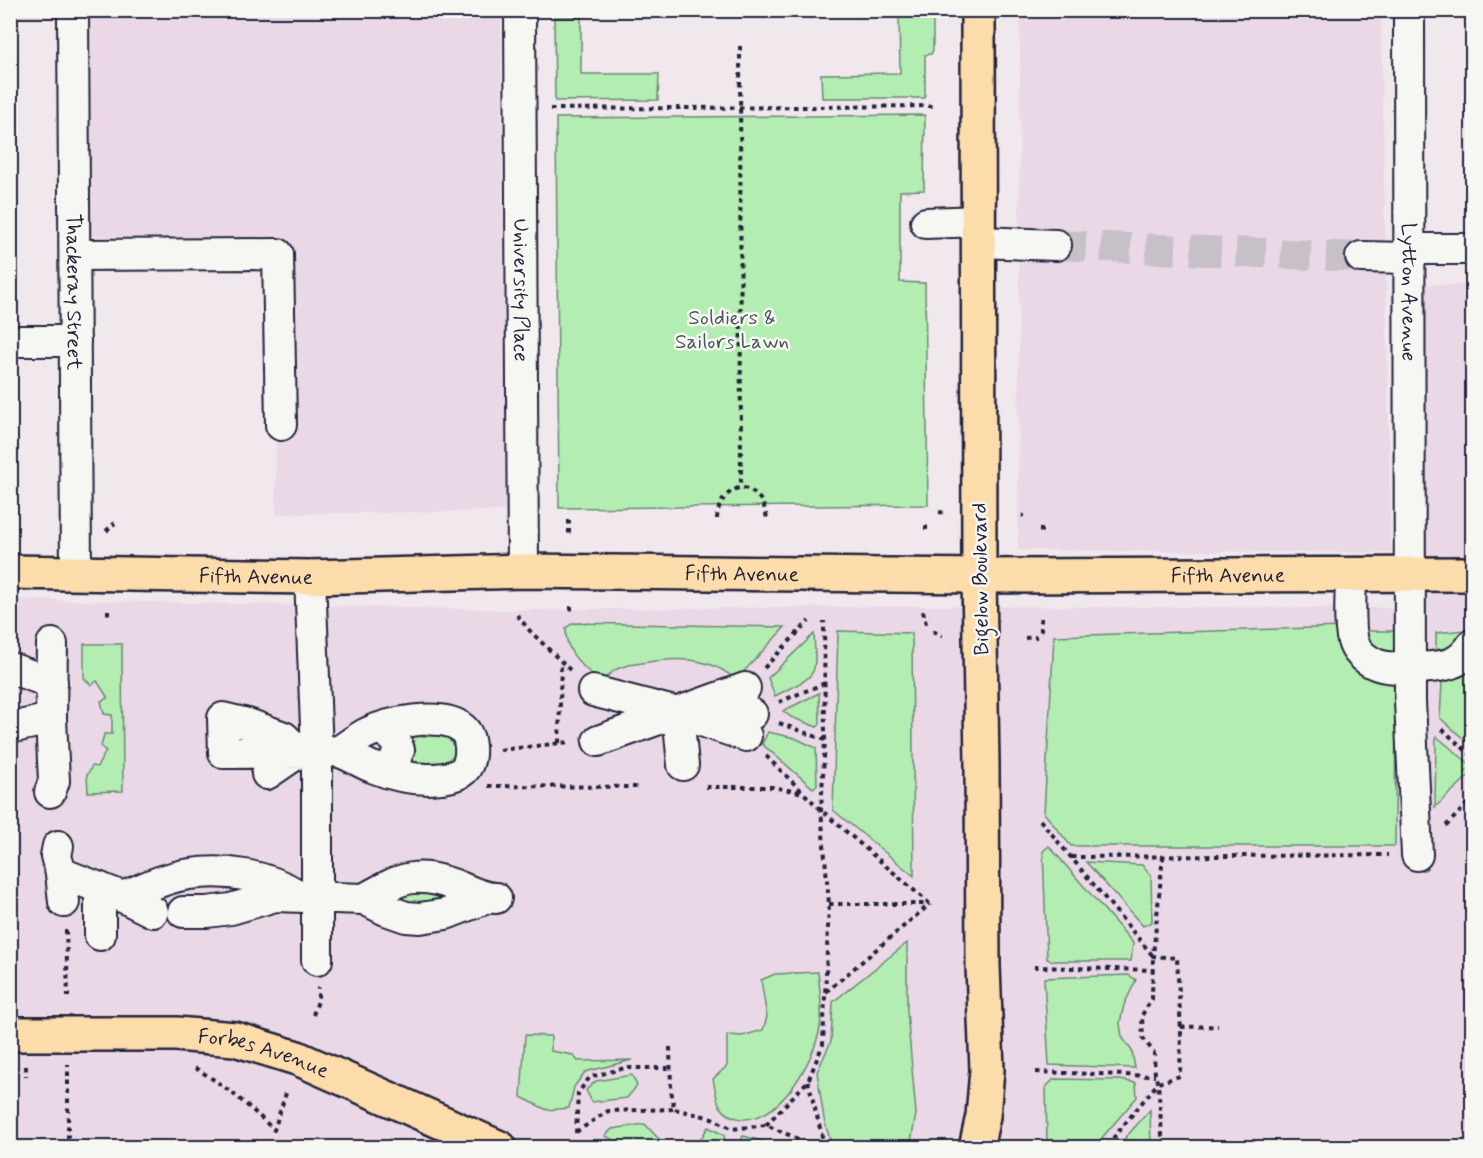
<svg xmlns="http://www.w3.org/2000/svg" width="1483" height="1158" font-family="Mynerve,sans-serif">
  <rect width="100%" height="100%" fill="#f1e8ed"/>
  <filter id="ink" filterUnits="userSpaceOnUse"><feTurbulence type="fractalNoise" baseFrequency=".0167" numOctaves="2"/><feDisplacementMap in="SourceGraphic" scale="12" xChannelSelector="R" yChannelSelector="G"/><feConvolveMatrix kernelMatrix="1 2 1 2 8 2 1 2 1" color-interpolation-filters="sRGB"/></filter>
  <g filter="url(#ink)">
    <!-- built -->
    <g fill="#ead8e7">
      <path d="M10 11H501L506 511 276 514 274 242 59 235 55 19H11Z"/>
      <path d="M1020 11H1381L1391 553 1018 550Z"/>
      <path d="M1426 284 1472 285V1147L11 1148V599L520 610 927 606 1415 608 1417 401Z"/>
    </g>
    <!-- green -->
    <g fill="#b3edb1" stroke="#6a8876" stroke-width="1.5">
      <path d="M853 11H933V50L931 54 925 55V98H822L821 74 900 73 899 16H853Z"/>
      <path d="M554 17H581V74H659L658 100 555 101Z"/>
      <path d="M925 115 924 190 900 191V282L925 283 928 505 559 508 556 118Z"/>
      <path d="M573 623 785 627 736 680C710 656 674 657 642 663 633 664 622 666 615 670 610 674 605 678 600 682 584 667 564 653 566 628Z"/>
      <path d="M1343 627 1396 677 1395 846H1071L1044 813 1054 636Z"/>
      <path d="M1465 630 1461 645 1436 657V633Z"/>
      <path d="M838 631 912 633 914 876 833 810Z"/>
      <path d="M1363 631H1394V658L1371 649Z"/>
      <path d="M814 634C817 682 816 674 775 696L768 678Z"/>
      <path d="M84 644H122L123 791 88 792 87 775 92 766 97 767 106 751 101 747 104 734H112V715L104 714 101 701 108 698 97 681 91 685 84 678Z"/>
      <path d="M1472 662V746L1440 718 1442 682 1459 676Z"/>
      <path d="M819 693 820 724 817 727 791 717 783 711Z"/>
      <path d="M768 732 795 738 816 748 817 785 813 788 762 744Z"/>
      <path d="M426 733 447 737 457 750C448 767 423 769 407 761L409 737Z"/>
      <path d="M1436 736 1472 766V773L1435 807Z"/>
      <path d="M1049 846 1133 943 1131 961H1053L1047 959 1043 851Z"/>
      <path d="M1086 862 1142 865 1151 876 1152 922 1143 926Z"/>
      <path d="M404 892 442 894 443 898 439 905 403 903 401 896Z"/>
      <path d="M907 943V1011L916 1114 910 1147H832L824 1119 817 1072 831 1041 833 1002Z"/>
      <path d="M818 972C820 992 824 1016 818 1036 810 1066 779 1121 742 1119 734 1118 725 1114 720 1106 716 1099 715 1087 713 1079L727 1066V1035L742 1036 763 1030 767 1017 761 980 775 974Z"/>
      <path d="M1129 975 1136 980 1124 1005 1120 1023 1122 1037 1132 1051 1135 1068 1049 1065 1044 978Z"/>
      <path d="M525 1035 551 1036V1051L573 1055 578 1061 632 1060 585 1072 574 1087 569 1108 547 1110 521 1097Z"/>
      <path d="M632 1075 637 1086 627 1098 592 1102 586 1090 596 1081Z"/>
      <path d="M1054 1079 1120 1080 1136 1083 1137 1097 1094 1147H1047L1046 1087Z"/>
      <path d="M1150 1110 1151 1147H1117Z"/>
      <path d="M645 1124C654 1134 662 1145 676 1147H629L605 1136 612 1129Z"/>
      <path d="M708 1127 724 1135 725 1141 739 1146 743 1136 785 1147H692L702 1137Z"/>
    </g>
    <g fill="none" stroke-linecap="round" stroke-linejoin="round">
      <!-- minor-tunnel -->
      <path stroke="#c8c0c9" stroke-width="30" stroke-dasharray="30 15" stroke-linecap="butt" d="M1056 245 1361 257"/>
      <!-- minor casing -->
      <g stroke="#22223b" stroke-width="34">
        <g id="minor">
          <path id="s1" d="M73 10 76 573"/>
          <path id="s2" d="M520 10 523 571"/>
          <path id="s3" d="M1409 10 1410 701 1417 855"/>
          <path d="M926 223 979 221"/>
          <path d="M979 242 1056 245"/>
          <path d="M1410 249H1472"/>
          <path d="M75 255 278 254 281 425"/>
          <path d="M1361 257 1410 258"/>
          <path d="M10 341H75"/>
          <path d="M1351 575C1351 592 1348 629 1354 644 1358 654 1369 662 1378 665 1393 670 1443 669 1456 661 1462 658 1469 650 1472 645"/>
          <path d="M310 577 317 752V960"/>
          <path d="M10 668 52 683"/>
          <path d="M593 691 678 713 746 736"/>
          <path d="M678 713 683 765"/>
          <path d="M704 713 752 714"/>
          <path d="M10 728 51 719"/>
          <path d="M383 728 396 742 399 750 395 760 385 771"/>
          <path d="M598 741 745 688"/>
          <path d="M267 774 299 752 284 737 248 724 223 718 224 753C253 753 282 752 311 752 319 752 331 750 339 752 350 755 361 763 372 767 394 776 420 781 443 778 450 777 459 775 464 770 473 760 472 736 462 728 442 711 386 723 365 734 356 739 347 746 338 752"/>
          <path d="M50 792 54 781 51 719 52 644"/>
          <path d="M58 846 56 856 61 873 64 902"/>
          <path d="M61 873 123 897 153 912"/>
          <path d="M123 897C144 888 167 877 190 874 226 869 266 875 298 895"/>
          <path d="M364 899C403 877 416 870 460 887 472 892 483 898 496 898"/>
          <path d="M183 912H207L231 909 275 896 364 899 386 910 406 917 420 918 446 914 487 898"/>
          <path d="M100 935V888"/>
        </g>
      </g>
      <!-- major casing -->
      <g stroke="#22223b" stroke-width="38">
        <path id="major" d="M976 1148 983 1116 987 1070 983 966 982 765 979 576 978 10"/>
      </g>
      <!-- highway casing -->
      <g stroke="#22223b" stroke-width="38">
        <g id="highway">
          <path id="s4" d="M10 572 310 577 523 571 979 576 1472 574"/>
          <path id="s5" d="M10 1034H176L235 1039 297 1058 500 1148"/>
        </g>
      </g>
      <!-- path -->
      <g stroke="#22223b" stroke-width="4" stroke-dasharray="4.5 4.5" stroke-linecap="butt">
        <path d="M740 46 741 487"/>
        <path d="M550 109 936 106"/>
        <path d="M939 512 946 513"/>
        <path d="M1022 515 1024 516"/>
        <path d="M717 519C718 502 726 492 741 487 758 492 764 501 767 519"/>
        <path d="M569 520V534"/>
        <path d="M1041 528V534"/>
        <path d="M926 530V521"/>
        <path d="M106 531 115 523"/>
        <path d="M571 606V615"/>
        <path d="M108 610V616"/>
        <path d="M923 611 926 624"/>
        <path d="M517 615 530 631 572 672"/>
        <path d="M1041 618V632"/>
        <path d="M933 631 942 636"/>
        <path d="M1025 638 1037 637"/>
        <path d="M764 668 809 621"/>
        <path d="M779 702 825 683"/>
        <path d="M779 723 825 740"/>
        <path d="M1442 729 1472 756"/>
        <path d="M559 743 561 662"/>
        <path d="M500 750 570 742"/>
        <path d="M766 756 821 810 930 904"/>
        <path d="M488 786 641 787"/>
        <path d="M706 787H773L803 793"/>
        <path d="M1040 820 1153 956 1152 999 1142 1015 1143 1038 1154 1053 1155 1076 1158 1083 1105 1148"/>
        <path d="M1446 826 1472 799"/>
        <path d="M1163 856 1153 956 1177 958 1181 1031 1180 1076 1158 1083 1163 1148"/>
        <path d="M1071 857 1388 855"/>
        <path d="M829 904H929"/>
        <path d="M66 930 68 997"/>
        <path d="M1034 967 1153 970"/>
        <path d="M826 992 930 904"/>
        <path d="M313 1015 318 1001V987"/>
        <path d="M1181 1027 1218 1026"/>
        <path d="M670 1047 671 1089 674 1109 712 1118 732 1129 766 1125 819 1148"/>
        <path d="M26 1066V1076"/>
        <path d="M195 1068C226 1086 248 1105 274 1130L287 1090"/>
        <path d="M1036 1072 1155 1076"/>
        <path d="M808 1081 825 1148"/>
        <path d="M766 1125 808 1081 823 1044 829 904 821 810 825 740 824 621"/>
        <path d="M576 1132 608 1111 674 1109"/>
        <path d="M576 1133 578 1093 590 1077 625 1068H671"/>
        <path d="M68 1148V1064"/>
        <path d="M387 1148 391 1139"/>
      </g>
      <!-- minor -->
      <use href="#minor" stroke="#f6f6f2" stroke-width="30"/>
      <!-- major -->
      <use href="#major" stroke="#fddcac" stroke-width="33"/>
      <!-- highway -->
      <use href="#highway" stroke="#fddcac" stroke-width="33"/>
    </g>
  </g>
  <g text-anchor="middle" stroke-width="5" stroke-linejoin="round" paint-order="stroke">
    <!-- street labels -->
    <g font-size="21" fill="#22223b" stroke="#f6f6f2">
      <text dy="7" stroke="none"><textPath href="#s2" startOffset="280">University Place</textPath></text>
      <text dy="7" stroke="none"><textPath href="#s1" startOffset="282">Thackeray Street</textPath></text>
      <text dy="7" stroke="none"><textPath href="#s3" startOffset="282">Lytton Avenue</textPath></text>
      <text dy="7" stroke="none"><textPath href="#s4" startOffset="732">Fifth Avenue</textPath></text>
      <text dy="7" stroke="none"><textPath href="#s4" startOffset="1218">Fifth Avenue</textPath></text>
      <text dy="7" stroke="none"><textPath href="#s4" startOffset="246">Fifth Avenue</textPath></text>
      <text transform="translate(980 579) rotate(-91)" y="7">Bigelow Boulevard</text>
      <text dy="7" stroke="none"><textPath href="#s5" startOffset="256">Forbes Avenue</textPath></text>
    </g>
    <!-- park labels -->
    <g font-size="21" fill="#465558" stroke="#f6f6f2">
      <text x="732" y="324">Soldiers &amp;<tspan x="732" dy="24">Sailors Lawn</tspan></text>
    </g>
  </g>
  <!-- margin -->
  <rect width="1483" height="1158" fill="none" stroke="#f6f6f2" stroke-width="36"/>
  <rect x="18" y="18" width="1447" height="1122" fill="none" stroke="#22223b" stroke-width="2" filter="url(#ink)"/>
</svg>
